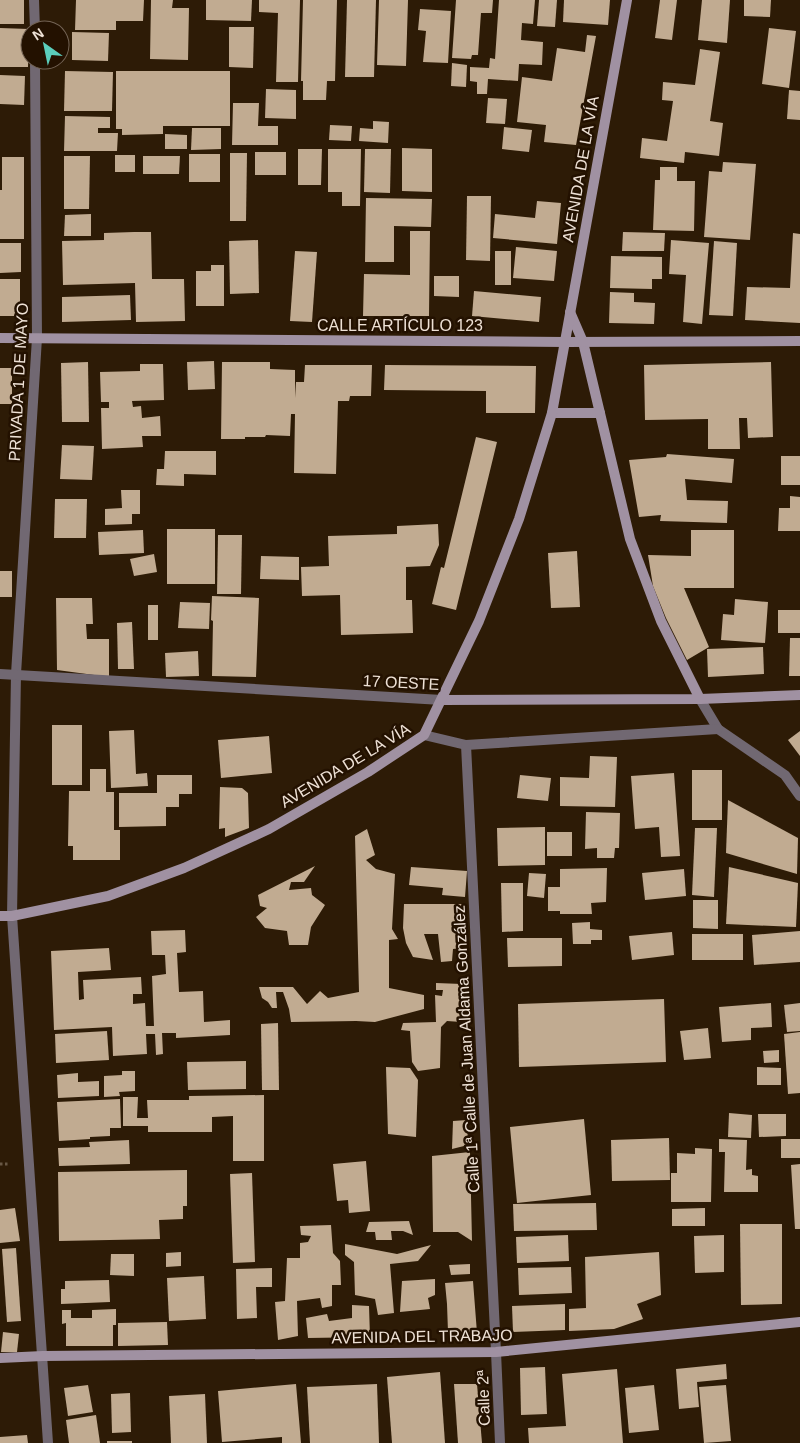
<svg xmlns="http://www.w3.org/2000/svg" width="800" height="1443" font-family="Helvetica,sans-serif">
  <rect width="100%" height="100%" fill="#2d1b06"/>
  <!-- building -->
  <g fill="#c1ab91">
    <rect x="0" y="0" width="24" height="24"/>
    <path d="M76 0H144L143 21H116V30H75Z"/>
    <path d="M151 0H173L172 8H189L188 60 150 59Z"/>
    <path d="M206 0H252L251 21 206 20Z"/>
    <path d="M259 0H300L298 82H276L278 13 259 12Z"/>
    <path d="M303 0H337L335 81H327L326 100H303V81H301Z"/>
    <path d="M347 0H376L374 77H345Z"/>
    <path d="M379 0H408L406 66 377 65Z"/>
    <path d="M456 0H493L492 13H481L478 55H472L471 59 452 58Z"/>
    <path d="M499 0H535L533 24 522 23 521 40 543 42 542 65 519 64 518 81 488 79 487 94H477V82L470 81V67L489 68 490 58 495 59Z"/>
    <path d="M539 0H557L555 27 537 26Z"/>
    <path d="M564 0H610L608 25 563 22Z"/>
    <path d="M660 0H677L672 40 655 38Z"/>
    <path d="M702 0H730L727 43 698 40Z"/>
    <path d="M744 0H771L770 17 744 16Z"/>
    <path d="M420 9 451 11 448 63 423 62 426 31 418 30Z"/>
    <path d="M229 27H254L253 68 229 67Z"/>
    <path d="M0 28 29 29 28 67H0Z"/>
    <path d="M769 28 796 31 789 88 762 84Z"/>
    <path d="M72 32 109 33 108 61 72 60Z"/>
    <path d="M587 35 596 36 576 145 544 142 546 125 517 122 522 77 552 81 557 48 585 52Z"/>
    <path d="M700 49 720 52 710 121 723 123 719 156 685 152 684 163 640 158 642 138 667 141 673 101 662 100 663 82 695 85Z"/>
    <path d="M452 63 467 65 466 87 451 86Z"/>
    <path d="M65 71 113 72 112 111H64Z"/>
    <path d="M116 71H230V126H163V134L122 135V129H116Z"/>
    <path d="M0 75 25 76 24 105 0 104Z"/>
    <path d="M266 89 296 90V119L265 118Z"/>
    <path d="M789 90 800 91V120L787 119Z"/>
    <path d="M488 98 507 99 505 124 486 123Z"/>
    <path d="M233 103H259L258 126H278V145H232Z"/>
    <path d="M65 116 110 117V128H98V133H118L117 151H64Z"/>
    <path d="M373 121 389 122 388 143 359 141 360 128 373 129Z"/>
    <path d="M330 125 352 126 351 141 329 140Z"/>
    <path d="M504 127 532 130 529 152 502 149Z"/>
    <path d="M192 128H221V149L191 150Z"/>
    <path d="M165 134 187 135V149H165Z"/>
    <path d="M402 148 432 149V192L402 191Z"/>
    <path d="M298 149H322L321 185H298Z"/>
    <path d="M328 149H361L360 206H342V192H328Z"/>
    <path d="M365 149H391L390 193 364 192Z"/>
    <rect x="255" y="152" width="31" height="23"/>
    <path d="M230 153H247L246 221H230Z"/>
    <rect x="189" y="154" width="31" height="28"/>
    <rect x="115" y="155" width="20" height="17"/>
    <path d="M64 156H90L89 209H64Z"/>
    <path d="M143 156H180L179 174H143Z"/>
    <path d="M2 157H24V239H0V190H2Z"/>
    <path d="M723 162 756 164 750 240 704 237 709 171 722 172Z"/>
    <path d="M660 167H677V181H695L694 231 653 230 655 180H660Z"/>
    <path d="M467 196H491L490 261 466 260Z"/>
    <path d="M366 198 432 199 431 227 394 226V262H365Z"/>
    <path d="M537 201 561 203 557 244 493 238 495 214 535 218Z"/>
    <path d="M91 214V236H64L65 215Z"/>
    <path d="M410 231H430L429 316H363L364 274 410 275Z"/>
    <path d="M134 232H151L152 279H184L185 321 136 322 135 283 63 285 62 241 104 240V233Z"/>
    <path d="M623 232 665 233 664 251H622Z"/>
    <path d="M793 233 800 234V323L745 320 747 287 790 288Z"/>
    <path d="M258 240 259 293 230 294 229 241Z"/>
    <path d="M671 240 709 243 702 324 683 322 686 275 669 274Z"/>
    <path d="M714 241 737 243 733 316 709 315Z"/>
    <path d="M0 243H21V272L0 273Z"/>
    <path d="M516 247 557 251 554 281 513 278Z"/>
    <path d="M295 251 317 252 312 322 290 321Z"/>
    <rect x="495" y="251" width="16" height="34"/>
    <path d="M611 256 662 257V279H652V289L610 288Z"/>
    <path d="M211 265H224V306H196V271H211Z"/>
    <path d="M434 276H459V297L434 296Z"/>
    <rect x="0" y="279" width="20" height="37"/>
    <path d="M474 291 541 297 539 322 472 316Z"/>
    <path d="M610 292 634 293V302L655 303 654 324 609 323Z"/>
    <path d="M130 295 131 320 62 322V297Z"/>
    <path d="M214 361 215 389 188 390 187 362Z"/>
    <path d="M88 362 89 422H62L61 363Z"/>
    <path d="M222 362H270V369L295 370V398L296 382H304L305 365H372L371 396H350L349 401H338L336 474 294 473 295 414H291L290 436 266 435 265 437H245V439H221Z"/>
    <path d="M771 362 773 437 748 438 747 418H739L740 449H708V419L645 420 644 365Z"/>
    <path d="M140 364H163L164 400 132 401 133 407 141 406 142 418 160 416 161 436H142L143 447 102 449 101 408H109V402H101L100 372 140 371Z"/>
    <path d="M385 365 536 366 535 413H486V391L384 390Z"/>
    <rect x="0" y="368" width="12" height="36"/>
    <path d="M476 437 497 442 456 610 432 604 441 567 444 568Z"/>
    <path d="M62 445 94 446 92 480 60 479Z"/>
    <path d="M165 451H216V475L184 474V486L156 485 157 469H164Z"/>
    <path d="M667 454 734 459 732 483 685 479 687 500 728 501 727 523 660 521 661 515 639 517 629 460 666 457Z"/>
    <rect x="781" y="456" width="19" height="29"/>
    <path d="M121 490H140V514H132V524L105 525V509L122 508Z"/>
    <path d="M790 496 800 497V531H778L779 508H790Z"/>
    <path d="M55 499H87L86 538H54Z"/>
    <path d="M438 524 439 545 430 566 406 567V600H412L413 633 341 635 340 595 302 596 301 567 329 566 328 536 397 534V526Z"/>
    <rect x="167" y="529" width="48" height="55"/>
    <path d="M143 530 144 553 99 555 98 532Z"/>
    <path d="M691 530H734V588H684L709 647 687 660 666 618 653 586 648 555 691 556Z"/>
    <path d="M218 535H242L241 594H217Z"/>
    <path d="M577 551 580 607 551 608 548 553Z"/>
    <path d="M154 554 157 572 134 576 130 559Z"/>
    <path d="M261 556 299 557V580L260 579Z"/>
    <rect x="0" y="571" width="12" height="26"/>
    <path d="M212 596 259 598 256 677 212 676 213 621 211 620Z"/>
    <path d="M56 598H92L93 624H86L87 639H109V677L57 670Z"/>
    <path d="M735 599 768 602 765 643 721 640 723 614 734 615Z"/>
    <path d="M180 602 210 603 209 629 178 628Z"/>
    <rect x="148" y="605" width="10" height="35"/>
    <rect x="778" y="610" width="22" height="23"/>
    <path d="M132 622 134 669H118L117 623Z"/>
    <path d="M790 638H800V676H789Z"/>
    <path d="M763 647 764 674 708 677 707 649Z"/>
    <path d="M198 651 199 676 166 677 165 653Z"/>
    <rect x="52" y="725" width="30" height="60"/>
    <path d="M134 730 136 774 147 773 148 786 111 788 109 731Z"/>
    <path d="M800 731V756L788 740Z"/>
    <path d="M269 736 272 773 221 778 218 740Z"/>
    <path d="M590 756 617 757 615 807 560 806V777L589 778Z"/>
    <path d="M90 769H106V792H114V830H120V860H73V846H68L69 791H90Z"/>
    <rect x="692" y="770" width="30" height="50"/>
    <path d="M674 773 680 856 661 857 659 827 635 829 631 776Z"/>
    <path d="M157 775H192V794H179V807H166V826L119 827V793H157Z"/>
    <path d="M520 775 551 778 548 801 517 798Z"/>
    <path d="M220 787 242 788 248 793 249 828 225 837V828L219 829Z"/>
    <path d="M728 800 798 838 797 874 726 853Z"/>
    <path d="M586 812 620 813 619 848H615L614 858H597V848L585 849Z"/>
    <path d="M545 827V865L498 866 497 828Z"/>
    <path d="M695 828H717L714 897 692 895Z"/>
    <path d="M367 829 375 855 366 860 376 869 395 874 392 929 398 939 389 940V988L424 995V1009L375 1022 356 1021 291 1022 289 1009 283 992H276L277 1008H272L268 1002 262 998 259 987H293L307 1004 320 991 328 998 359 992 355 836Z"/>
    <rect x="547" y="832" width="25" height="24"/>
    <path d="M315 866 304 882H291L289 890 311 888 312 895 325 905 311 927 308 945H289L287 931 265 928 256 917 267 908 260 906 258 895Z"/>
    <path d="M411 867 467 871 465 897 442 895 443 888 409 885Z"/>
    <path d="M729 867 798 883 796 927 726 924Z"/>
    <path d="M607 868 606 902 591 903 592 914H560V911H548V887H560V869Z"/>
    <path d="M684 869 686 896 645 900 642 873Z"/>
    <path d="M529 873 546 874 544 898 527 896Z"/>
    <path d="M501 883H523V931L502 932Z"/>
    <path d="M693 900H718V929L693 928Z"/>
    <path d="M404 904H462L461 948 453 949 452 961 441 962 438 934H424L433 960 413 957 406 943 403 928Z"/>
    <path d="M590 922V929L602 930V940H591V944H573L572 923Z"/>
    <path d="M185 930 186 952 177 953 179 992 203 991 204 1022 230 1020V1035L176 1038V1033H162L163 1054 156 1055 155 1034H146L147 1054 113 1056 112 1027 54 1030 51 951 109 948 111 970 78 972 79 1000 84 999 83 980 141 977 142 994H133V1004L145 1003 146 1026H154L152 976 166 974 165 955H152L151 931Z"/>
    <path d="M800 931V962L754 965 752 935Z"/>
    <path d="M672 932 674 955 632 960 629 936Z"/>
    <rect x="692" y="934" width="51" height="26"/>
    <path d="M507 938H562V966L508 967Z"/>
    <path d="M436 983 462 984 461 1022 447 1021 441 1027 440 1068 418 1071 412 1062 410 1031 401 1030 403 1023 436 1022 435 995 442 996 443 990H436Z"/>
    <path d="M664 999 666 1062 519 1067 518 1004Z"/>
    <path d="M771 1003 772 1027 751 1028V1040L722 1042 719 1007Z"/>
    <path d="M800 1003V1031L787 1032 784 1005Z"/>
    <path d="M278 1023 279 1090H262L261 1024Z"/>
    <path d="M708 1028 711 1058 684 1060 680 1031Z"/>
    <path d="M107 1031 109 1060 56 1063 55 1034Z"/>
    <path d="M800 1032V1093L788 1094 784 1034Z"/>
    <path d="M779 1050V1062L764 1063 763 1051Z"/>
    <path d="M246 1061V1089L188 1090 187 1062Z"/>
    <path d="M386 1067 410 1068 418 1080 416 1137 388 1134Z"/>
    <path d="M757 1067 781 1068V1085H757Z"/>
    <path d="M122 1071H135V1091L119 1092 120 1096 104 1097V1076L122 1075Z"/>
    <path d="M78 1073V1082L99 1081V1096L58 1098 57 1075Z"/>
    <path d="M264 1095V1161H233V1116L212 1117V1132H148V1126H123V1097H138L137 1118H148L147 1100H189V1096Z"/>
    <path d="M120 1099 121 1128H110V1136L90 1137V1139L59 1141 57 1102Z"/>
    <path d="M729 1113 752 1115 751 1138 728 1137Z"/>
    <path d="M758 1114H786V1136L759 1137Z"/>
    <path d="M584 1119 591 1195 517 1203 510 1127Z"/>
    <path d="M467 1120 468 1145 452 1149 453 1121Z"/>
    <path d="M669 1138 670 1180 612 1181 611 1140Z"/>
    <path d="M719 1139 747 1140 746 1170 752 1169V1175L758 1176V1192H724L725 1152H719Z"/>
    <rect x="781" y="1139" width="19" height="19"/>
    <path d="M129 1140 130 1164 59 1166 58 1148 90 1147 89 1142Z"/>
    <path d="M695 1148 712 1149 711 1202H671V1173H677V1153L695 1154Z"/>
    <path d="M470 1152 472 1241 458 1232H433L432 1156Z"/>
    <path d="M366 1161 370 1211 349 1213 348 1200 337 1201 333 1164Z"/>
    <path d="M800 1164V1229H795L791 1165Z"/>
    <path d="M187 1170V1206H183V1219L159 1220 160 1239 59 1241 58 1172Z"/>
    <path d="M252 1173 255 1262 233 1263 230 1174Z"/>
    <path d="M596 1203 597 1230 514 1231 513 1204Z"/>
    <path d="M15 1208 20 1241 0 1243V1210Z"/>
    <path d="M705 1208V1226H672V1209Z"/>
    <path d="M409 1221 413 1235 403 1231H391L392 1240H376L375 1232H366L369 1222Z"/>
    <path d="M740 1224H782V1304L741 1305Z"/>
    <path d="M331 1225 333 1253 340 1261 341 1285H332V1306L322 1308 320 1298 297 1301 298 1336 278 1340 275 1302 285 1301 287 1258H300V1243L308 1242 311 1236 301 1235 300 1226Z"/>
    <path d="M568 1235 569 1261 517 1263 516 1237Z"/>
    <path d="M724 1235V1272L695 1273 694 1236Z"/>
    <path d="M345 1244 397 1254 431 1245 418 1261 390 1264 394 1313 378 1315 375 1299 355 1295 354 1262 345 1255Z"/>
    <path d="M16 1248 21 1321 7 1322 2 1249Z"/>
    <path d="M181 1252V1266L166 1267V1253Z"/>
    <path d="M659 1252 661 1295 637 1304 643 1319 614 1329 569 1331V1309L586 1308 585 1257Z"/>
    <path d="M111 1254H134V1276L110 1275Z"/>
    <path d="M470 1264V1274L451 1275 449 1265Z"/>
    <path d="M571 1267 572 1293 519 1295 518 1268Z"/>
    <path d="M272 1268V1287H256L257 1318 237 1319 236 1269Z"/>
    <path d="M204 1276 206 1319 169 1321 167 1278Z"/>
    <path d="M435 1279V1295L428 1298 430 1309 400 1312 402 1281Z"/>
    <path d="M109 1280 110 1302 61 1304V1289H65V1281Z"/>
    <path d="M473 1281 477 1333 448 1332 447 1304 445 1283Z"/>
    <path d="M565 1304V1330L513 1332 512 1306Z"/>
    <path d="M352 1305 369 1306 370 1337 308 1338 306 1318 327 1314 329 1321 352 1318Z"/>
    <path d="M116 1309V1325H113V1346H66V1323L62 1324V1310H71V1318H92V1310Z"/>
    <path d="M167 1322 168 1345 118 1346V1323Z"/>
    <path d="M3 1332 19 1334 17 1352H1Z"/>
    <path d="M726 1364 727 1379 697 1382 699 1407 679 1409 676 1369Z"/>
    <path d="M545 1367 547 1414 521 1415 520 1368Z"/>
    <path d="M617 1369 623 1443H529L528 1428 566 1426 562 1374Z"/>
    <path d="M440 1372 445 1443H392L387 1377Z"/>
    <path d="M296 1384 301 1443H282V1437L222 1442 218 1391Z"/>
    <path d="M377 1384 379 1443H310L307 1387Z"/>
    <path d="M454 1384H477L482 1443H458Z"/>
    <path d="M88 1385 93 1412 68 1416 64 1388Z"/>
    <path d="M654 1385 659 1430 629 1433 625 1388Z"/>
    <path d="M726 1385 731 1441 704 1443 699 1387Z"/>
    <path d="M130 1393 131 1432 112 1433 111 1394Z"/>
    <path d="M205 1394 207 1443H171L169 1396Z"/>
    <path d="M96 1415 100 1443H69L66 1420Z"/>
    <path d="M27 1435 28 1443H0V1437Z"/>
    <rect x="107" y="1441" width="25" height="2"/>
  </g>
  <g fill="none" stroke-linecap="round" stroke-linejoin="round">
    <!-- path -->
    <path stroke="#685845" stroke-width="3" stroke-dasharray="2.5 2.5" stroke-linecap="butt" d="M0 1164H9"/>
    <!-- street -->
    <g stroke="#716872" stroke-width="10">
      <path d="M34 0 35 30"/>
      <path d="M35 60 37 338 16 674 12 916 48 1443"/>
      <path d="M0 674 442 700"/>
      <path d="M700 699 718 729 785 775 800 796"/>
      <path d="M424 735 466 745 718 729"/>
      <path d="M466 745 496 1352 500 1443"/>
    </g>
    <!-- secondary -->
    <g stroke="#a091a2" stroke-width="10">
      <path d="M570 312 583 342 630 539 661 621 700 699"/>
      <path d="M0 338 565 342 800 341"/>
      <path d="M552 413H600"/>
      <path d="M442 700 700 699 800 695"/>
      <path d="M0 916H12L108 896 184 868 269 829 368 772 424 735 479 621 519 519 552 413 627 0"/>
      <path d="M0 1358 43 1356 496 1352 800 1322"/>
    </g>
  </g>
  <g text-anchor="middle" stroke-width="5" stroke-linejoin="round" paint-order="stroke">
    <!-- street labels -->
    <g font-size="16" fill="#eee1d5" stroke="#231100">
      <text transform="translate(580 169) rotate(-80)" y="6">AVENIDA DE LA VÍA</text>
      <text x="400" y="331">CALLE ARTÍCULO 123</text>
      <text transform="translate(18 382) rotate(-87)" y="6">PRIVADA 1 DE MAYO</text>
      <text transform="translate(401 682) rotate(3)" y="6">17 OESTE</text>
      <text transform="translate(345 765) rotate(-31)" y="6">AVENIDA DE LA VÍA</text>
      <text transform="translate(466 1049) rotate(-93)" y="6">Calle 1ª Calle de Juan Aldama González</text>
      <text transform="translate(422 1336) rotate(-1)" y="6">AVENIDA DEL TRABAJO</text>
      <text transform="translate(483 1398) rotate(-92)" y="6">Calle 2ª</text>
    </g>
  </g>
  <!-- north arrow -->
  <g transform="translate(45 45) rotate(327)"><circle r="24" fill="#231100" stroke="#746455"/>
  <path d="M0-4L9 19L0 12L-9 19Z" fill="#5bcebc"/>
  <text y="-8" font-size="14" font-weight="bold" text-anchor="middle" fill="#eee1d5">N</text>
  </g>
</svg>
